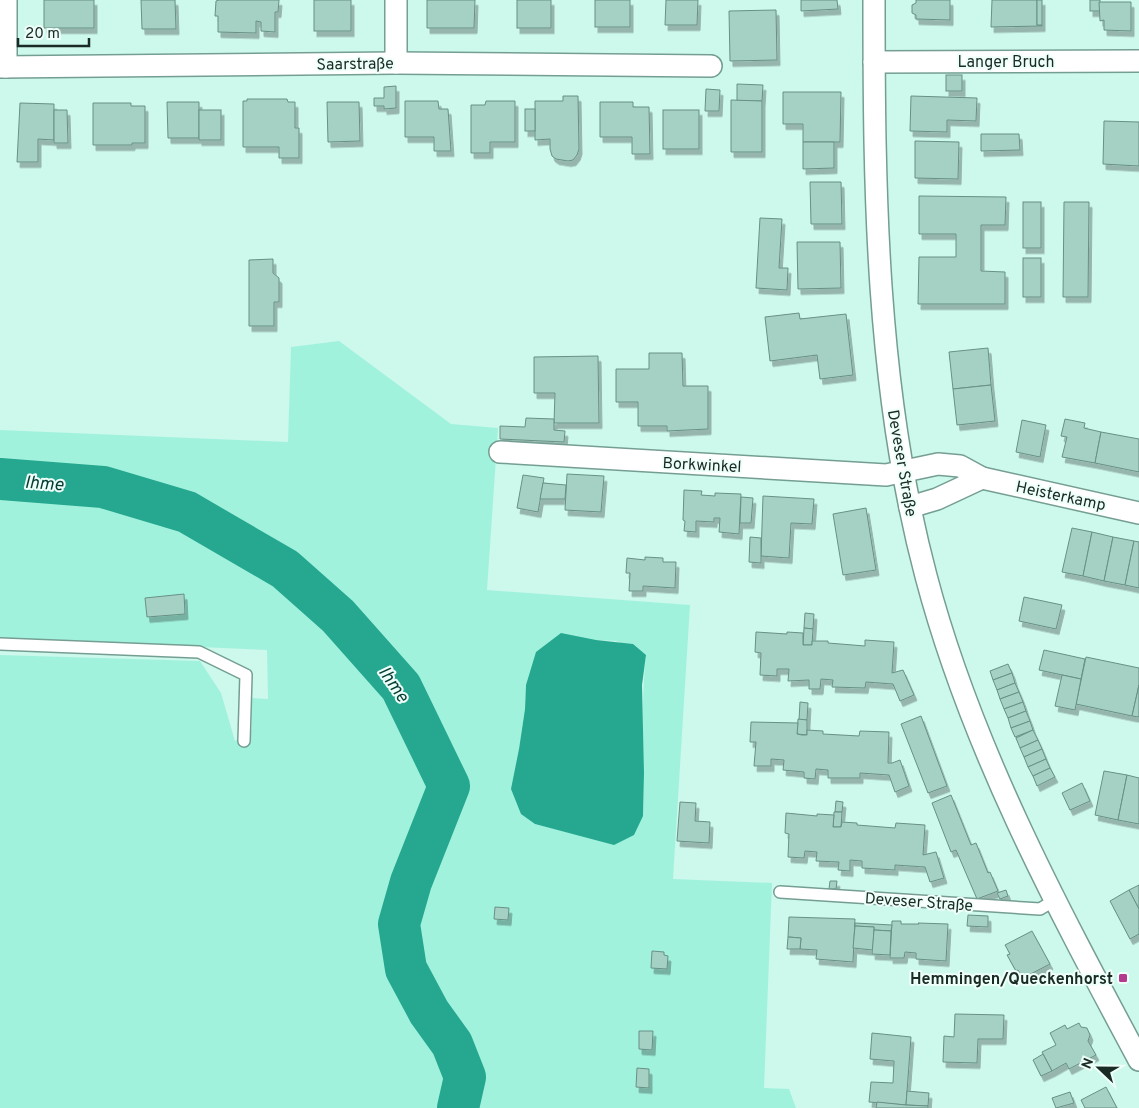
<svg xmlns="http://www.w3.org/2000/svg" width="1139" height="1108" font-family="Overpass,sans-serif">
  <defs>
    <filter id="shadow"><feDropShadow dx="3" dy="5.5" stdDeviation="0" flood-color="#0004"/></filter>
  </defs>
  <rect width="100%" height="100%" fill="#cdf8ec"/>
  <!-- green -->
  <path fill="#a1f2dd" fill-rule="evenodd" d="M339 341 451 424 498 428 487 590 690 605 673 879 772 883 764 1088 789 1089 796 1108H0V655L200 661 221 693 235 741 252 729V698L268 699 267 650 0 638V484L101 492 184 518 280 573 333 620 335 605 287 563 190 505 100 480 0 473V430L288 442 291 347ZM596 640 616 641 646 655C640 708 645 762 643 816L570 833 535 824 519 749 525 709 526 685Z"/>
  <!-- water -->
  <path fill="#25a88f" d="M561 633 596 640 633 644 646 655 642 685 644 773 643 816 634 835 614 845 535 824 521 814 511 789 519 749 525 709 526 685 536 652Z"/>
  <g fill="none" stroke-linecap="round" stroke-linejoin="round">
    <!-- river -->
    <path stroke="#25a88f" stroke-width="42" d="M0 479 103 487 187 512 285 569 338 616 401 687 449 786 411 882 399 924 406 969 429 1012 452 1044 465 1077 458 1108"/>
  </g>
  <!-- building -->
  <g fill="#a5d0c4" stroke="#689085" filter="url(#shadow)">
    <rect x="44" y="0" width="50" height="28"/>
    <path d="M141 0H175L176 29H142Z"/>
    <path d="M219 0H279L278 12H275V32L261 31V22L256 21V33L218 32V16H215L216 1Z"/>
    <rect x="314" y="0" width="37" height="31"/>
    <path d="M427 0H475L474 28H427Z"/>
    <rect x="517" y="0" width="34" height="28"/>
    <rect x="595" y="0" width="35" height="27"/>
    <path d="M666 0H698L697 25H665Z"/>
    <path d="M801 0H837L838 9 801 11Z"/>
    <path d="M916 0H950V20L916 19V15L912 13V5L916 3Z"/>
    <path d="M992 0H1037V25H1042V26L991 27Z"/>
    <rect x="1037" y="0" width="5" height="25"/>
    <rect x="1090" y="0" width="10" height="11"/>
    <path d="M1099 2H1131V31L1104 30V20L1100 21Z"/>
    <path d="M776 10 777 60 730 61 729 11Z"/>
    <rect x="946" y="75" width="16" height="16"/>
    <path d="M737 84 763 85 762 101H737Z"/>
    <path d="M396 86V108L384 109V106H374V98H384V87Z"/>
    <path d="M706 89 720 90 719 111H705Z"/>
    <path d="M783 92H841L840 142H803V124H783Z"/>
    <path d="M563 96H578L579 149 577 155 573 160 568 161 556 159 552 156 550 149V139L535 140V101H563Z"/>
    <path d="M911 96 977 98 976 121 947 120V132L910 131Z"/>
    <path d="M247 99H287L288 102H295V128H299V158H279V147H243V101H247Z"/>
    <path d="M731 100 762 101V152H731Z"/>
    <path d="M405 101H438L439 109H448L451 151H434V137H405Z"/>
    <path d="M486 101H515V142H490V153H471V105H485Z"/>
    <path d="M167 102H199V138H168Z"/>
    <path d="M327 102H359L360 141 328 142Z"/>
    <path d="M600 102H633V107H649L650 154H632V137H600Z"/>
    <path d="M20 103 54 104V140L38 139V162H17Z"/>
    <path d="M93 103H131V106H145V143H132V145H93Z"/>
    <rect x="525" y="109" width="10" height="22"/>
    <path d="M54 110H67L68 143H54Z"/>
    <rect x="199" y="110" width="22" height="30"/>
    <rect x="663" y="110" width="36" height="39"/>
    <path d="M1104 121 1139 122V166L1103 164Z"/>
    <path d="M981 134H1019L1020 150 981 151Z"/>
    <path d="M915 141 959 142 958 179 915 178Z"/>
    <path d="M803 142H834V168L803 169Z"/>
    <path d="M810 182H841L842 224H811Z"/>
    <path d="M919 196 1006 197 1005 225H981V271L1005 272V304H918L919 257H956V234H919Z"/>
    <rect x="1023" y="202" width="18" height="46"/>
    <path d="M1064 202H1089L1088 297H1063Z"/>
    <path d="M760 218 782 219 779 268H788L787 290 756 288Z"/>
    <path d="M797 242H840L841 288 798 289Z"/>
    <rect x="1023" y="258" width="18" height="39"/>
    <path d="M273 259V273L279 278V302H274V326H249V260Z"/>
    <path d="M799 313 800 319 846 314 853 375 820 379 817 355 770 361 765 317Z"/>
    <path d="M988 348 991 385 953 389 949 352Z"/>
    <path d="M649 353H682L683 386H708V429L667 431V426H638V402H616V369H649Z"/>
    <path d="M598 356 599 423H554L555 393H534V357Z"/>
    <path d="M991 385 995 421 957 425 953 389Z"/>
    <path d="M526 418 554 419V430L565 431 564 442 500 439V426L525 427Z"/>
    <path d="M1065 419 1085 423 1084 428 1101 432 1095 463 1062 457 1067 437 1061 436Z"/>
    <path d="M1022 420 1046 425 1040 457 1016 452Z"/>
    <path d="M1101 432 1139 439V472L1095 463Z"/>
    <path d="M567 474 604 476 601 512 565 510Z"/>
    <path d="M523 475 544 478 538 512 517 508Z"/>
    <path d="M543 483 566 485 565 499H540Z"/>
    <path d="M684 490 702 491 701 495 715 496V493L741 494 739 534 719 532 720 518H714V522L696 521V532L684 531 685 521 683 520Z"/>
    <path d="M763 496 814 499 812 524 791 523 789 558 761 556Z"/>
    <path d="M741 497 753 498 751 523H740Z"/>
    <path d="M866 508 876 570 843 575 833 514Z"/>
    <path d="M1072 528 1092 532 1083 576 1062 572Z"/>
    <path d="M1092 532 1113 537 1104 581 1083 576Z"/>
    <path d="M750 537 761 538V563L749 562Z"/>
    <path d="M1113 537 1134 541 1125 585 1104 581Z"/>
    <path d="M1134 541 1139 542V588L1125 585Z"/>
    <path d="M645 557 663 558V562H676L675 588 643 586V591H629L630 573H626L627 558 645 560Z"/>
    <path d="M184 594 185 614 147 617 145 598Z"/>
    <path d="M1024 597 1062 605 1056 629 1019 621Z"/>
    <path d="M805 613 814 614 813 629 804 628Z"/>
    <path d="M804 628 813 629 812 645H803Z"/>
    <path d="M756 632 787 634V632L803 633V645H812V641H828V643L865 646V640L894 642 892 673 903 670 914 695 900 701 893 684 866 682 865 688 832 687 833 680 821 679 820 689H809V680L788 681 789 669H777V676L760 675 761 653 755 652Z"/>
    <path d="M1044 650 1085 659 1081 679 1039 670Z"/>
    <path d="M1086 657 1139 668V685L1132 716 1076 704Z"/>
    <path d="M1008 664 1012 673 993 680 990 671Z"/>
    <path d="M1012 673 1015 683 997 690 993 680Z"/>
    <path d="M1062 675 1081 679 1075 710 1055 706Z"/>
    <path d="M1015 683 1019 692 1000 699 997 690Z"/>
    <path d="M1139 685V717L1132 716Z"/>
    <path d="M1019 692 1023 702 1004 709 1000 699Z"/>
    <path d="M800 702 808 703 807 720H799Z"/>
    <path d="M1023 702 1026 711 1008 718 1004 709Z"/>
    <path d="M1026 711 1030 721 1011 728 1008 718Z"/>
    <path d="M921 716 947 786 928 793 901 724Z"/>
    <path d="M798 719 807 720V735L797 734Z"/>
    <path d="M1030 721 1033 730 1015 737 1011 728Z"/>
    <path d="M751 722 798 723 797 734 802 735H807V730L823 731V734L859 736 860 731 889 732 888 763H892L900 760 909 786 895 792 889 775 860 773V778H828V770L816 769 815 779 804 778V772L783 770 784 760 771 759V766H754L756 742H750Z"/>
    <path d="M1033 730 1038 740 1020 748 1016 738Z"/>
    <path d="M1038 740 1042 749 1024 757 1020 748Z"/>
    <path d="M1042 749 1046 759 1028 767 1024 757Z"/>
    <path d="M1046 759 1050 768 1033 776 1028 767Z"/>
    <path d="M1050 768 1055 777 1037 786 1033 776Z"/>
    <path d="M1104 771 1127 775 1118 820 1095 815Z"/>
    <path d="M1127 775 1139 778V824L1118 820Z"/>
    <path d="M1082 783 1090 801 1070 810 1062 793Z"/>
    <path d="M951 795 971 845 976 843 988 873 990 872 998 891 977 899 956 850 951 852 932 803Z"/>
    <path d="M836 801 843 802 842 812H835Z"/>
    <path d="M680 802 696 803 695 821 710 822 709 843 677 841Z"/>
    <path d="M834 812H842L841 827H833Z"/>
    <path d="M786 813 817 816V814L834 815 833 827H841L842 822 857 823V825L895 828 896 823 925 825 923 855 936 852 944 878 930 882 925 867 895 865V870L862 868V861L850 860V871L838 870 839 862 816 861 817 852 805 851 804 858 788 857 789 834 785 833Z"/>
    <path d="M830 881H837L836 889H829Z"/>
    <path d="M1139 885V909L1129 890Z"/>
    <path d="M1006 890 1008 896 1000 899 997 893Z"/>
    <path d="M1129 890 1139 909V934L1130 939 1110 901Z"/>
    <path d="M495 907 509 908 508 920 494 919Z"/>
    <path d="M968 915 988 916V927L967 926Z"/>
    <path d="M789 917 855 919 853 962 816 959 817 950 800 949 801 938 788 937Z"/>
    <path d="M892 921H901V924H919L918 923 948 924 946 961 916 959V953L905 952 904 958H890Z"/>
    <path d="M855 923 892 925 891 931 874 930V927L855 926Z"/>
    <path d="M855 926 874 927 873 950 853 948Z"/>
    <path d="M874 930 891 931 890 955 872 954Z"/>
    <path d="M1032 931 1050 964 1023 978 1018 970 1016 971 1007 955 1010 954 1005 945Z"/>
    <path d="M788 937 801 938 800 949H787Z"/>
    <path d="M652 951 664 952V955L668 956 667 969 651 968Z"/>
    <path d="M955 1014 1004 1015 1003 1039H978L977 1063 943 1062 944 1036 954 1037Z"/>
    <path d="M1079 1023 1081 1027 1087 1028 1090 1035 1088 1041 1096 1055 1069 1069 1066 1063 1052 1071 1042 1052 1056 1045 1050 1033 1065 1025 1067 1029Z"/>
    <path d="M639 1031H653L652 1050 639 1049Z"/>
    <path d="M872 1033 911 1037 906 1105 869 1102 871 1082 893 1083 894 1061 870 1059Z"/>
    <path d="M1043 1054 1052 1071 1041 1076 1033 1060Z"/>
    <path d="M637 1068 649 1069V1088L636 1087Z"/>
    <path d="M1106 1087 1117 1108H1085L1081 1100Z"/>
    <path d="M907 1091 929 1093 928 1106 906 1105Z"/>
    <path d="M1070 1092 1074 1103 1056 1108 1052 1098Z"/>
    <path d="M877 1102 906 1105 928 1106V1108H876Z"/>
  </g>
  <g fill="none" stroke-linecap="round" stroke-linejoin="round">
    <!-- lane casing -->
    <g stroke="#759e93" stroke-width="14">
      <g id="lane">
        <path d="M0 644 199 652 246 675 244 741"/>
        <path d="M780 892 1040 909 1055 900"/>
      </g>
    </g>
    <!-- street casing -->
    <g stroke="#759e93" stroke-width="24">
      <g id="street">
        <path d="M396 0V63"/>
        <path d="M874 0C874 193 876 388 926 576 971 747 1056 905 1139 1060"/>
        <path d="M874 62 1139 61"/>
        <path d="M0 67 396 63 711 66"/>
        <path d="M6 67V0"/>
        <path d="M500 452 886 475 938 464 960 466 982 478 937 499 910 507"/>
        <path d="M982 478 1139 513"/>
      </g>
    </g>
    <!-- lane -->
    <use href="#lane" stroke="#fff" stroke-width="11"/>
    <!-- street -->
    <use href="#street" stroke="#fff" stroke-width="21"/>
  </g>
  <!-- markers -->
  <rect fill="#b33a8e" stroke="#eefffa" stroke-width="2" x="1118" y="973" width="10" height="10" rx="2.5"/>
  <g text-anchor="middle" stroke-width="4" stroke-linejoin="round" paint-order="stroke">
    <!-- street labels -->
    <g font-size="16" fill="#1a2b26" stroke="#eefffa">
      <text x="1006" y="67">Langer Bruch</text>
      <text transform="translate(355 63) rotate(-1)" y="6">Saarstraße</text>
      <text transform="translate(903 463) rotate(80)" y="6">Deveser Straße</text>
      <text transform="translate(702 464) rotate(3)" y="6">Borkwinkel</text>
      <text transform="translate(1061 495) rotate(12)" y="6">Heisterkamp</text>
      <text transform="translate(919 901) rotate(4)" y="6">Deveser Straße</text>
    </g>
    <!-- poi labels -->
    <g font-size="16" font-weight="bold" fill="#1a2b26" stroke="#eefffa" text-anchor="end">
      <text x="1113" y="984">Hemmingen/Queckenhorst</text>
    </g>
    <!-- water labels -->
    <g font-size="18" font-style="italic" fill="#053d33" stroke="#eefffa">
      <text transform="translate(44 483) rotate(4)" y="6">Ihme</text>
      <text transform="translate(394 684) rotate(55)" y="6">Ihme</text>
    </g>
  </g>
  <!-- north arrow -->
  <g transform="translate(1099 1068) rotate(292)" stroke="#eefffa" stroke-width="4" paint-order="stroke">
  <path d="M0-4L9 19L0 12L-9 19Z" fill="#1a2b26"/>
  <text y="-8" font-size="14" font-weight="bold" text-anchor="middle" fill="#1a2b26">N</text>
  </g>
  <!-- scale -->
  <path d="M18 38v8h71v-8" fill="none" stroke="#1a2b26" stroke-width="2.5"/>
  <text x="25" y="38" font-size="15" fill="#1a2b26" stroke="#eefffa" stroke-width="4" paint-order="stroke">20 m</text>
</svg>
